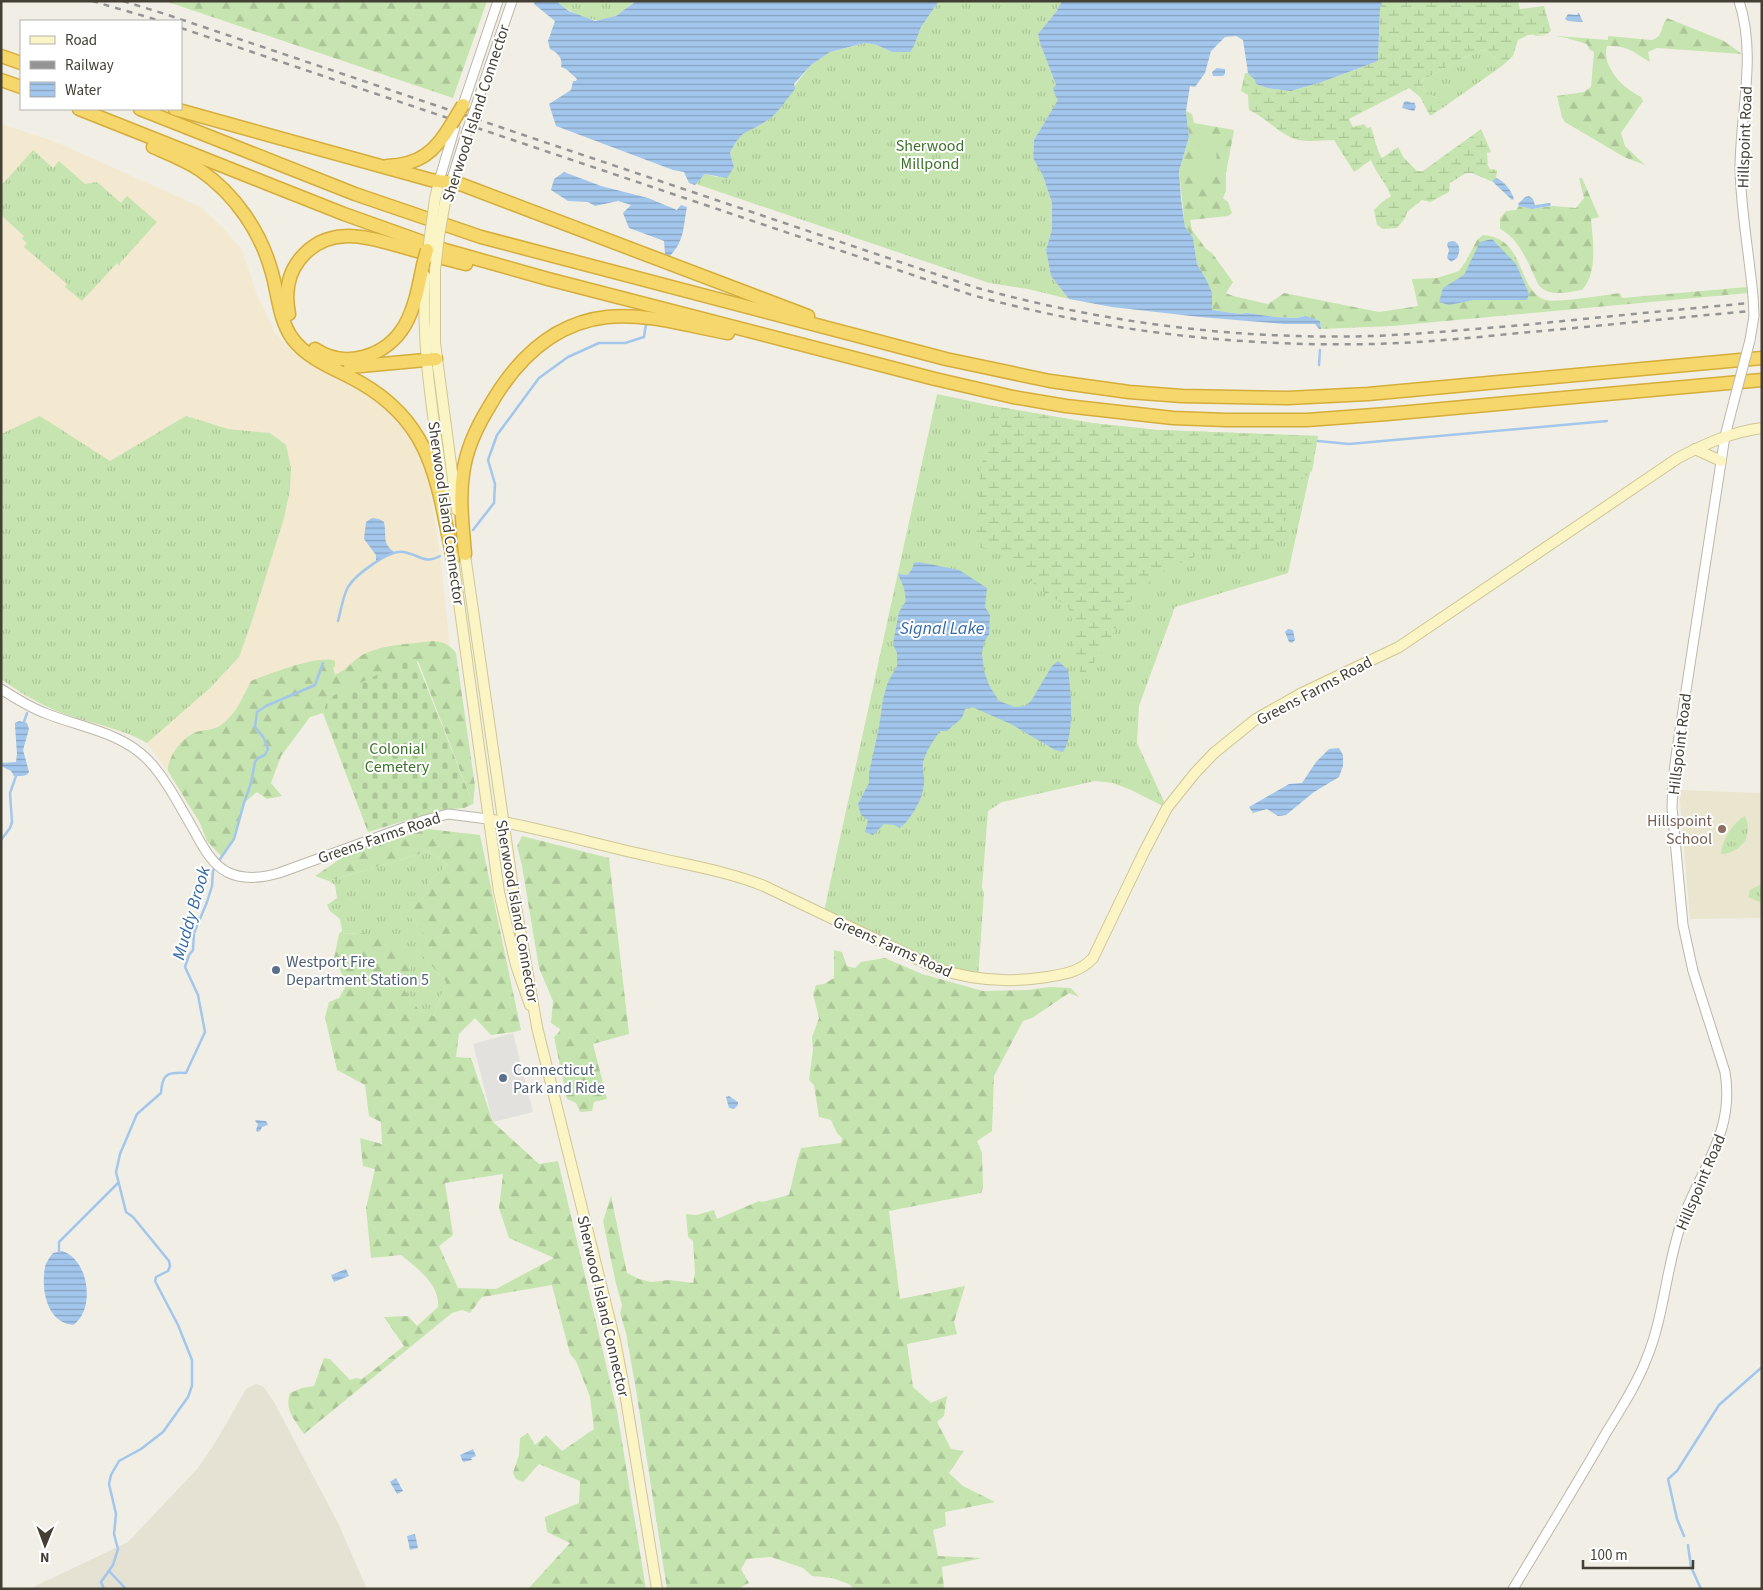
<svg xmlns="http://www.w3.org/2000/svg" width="1763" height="1590" font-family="'Source Sans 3',sans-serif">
  <defs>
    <pattern id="grass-tufts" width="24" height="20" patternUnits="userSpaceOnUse" patternTransform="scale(1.25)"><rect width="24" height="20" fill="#c6e4af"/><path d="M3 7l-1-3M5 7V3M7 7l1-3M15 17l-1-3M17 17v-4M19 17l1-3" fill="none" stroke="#abc597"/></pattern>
    <pattern id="forest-firs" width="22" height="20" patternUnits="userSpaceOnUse" patternTransform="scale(1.25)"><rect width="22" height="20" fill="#c6e4af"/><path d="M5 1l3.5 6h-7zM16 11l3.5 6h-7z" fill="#abc597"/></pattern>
    <pattern id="wetland-marsh" width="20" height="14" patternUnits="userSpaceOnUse" patternTransform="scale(1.25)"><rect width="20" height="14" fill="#c6e4af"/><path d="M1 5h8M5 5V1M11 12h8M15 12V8" fill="none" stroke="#abc597"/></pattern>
    <pattern id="cemetery-stones" width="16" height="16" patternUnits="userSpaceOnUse" patternTransform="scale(1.25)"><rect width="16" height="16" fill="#c6e4af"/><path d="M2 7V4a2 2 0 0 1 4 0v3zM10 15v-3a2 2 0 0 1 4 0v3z" fill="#abc597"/></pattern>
    <pattern id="water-rules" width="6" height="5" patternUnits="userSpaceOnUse" patternTransform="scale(1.25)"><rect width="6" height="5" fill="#a3c6ec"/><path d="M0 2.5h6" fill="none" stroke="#86a2c0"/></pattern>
  </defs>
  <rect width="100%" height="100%" fill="#f1efe5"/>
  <!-- residential -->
  <path fill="#e5e1d3" d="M256 1384 263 1386 274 1402 338 1523 367 1589H29L128 1542 198 1468 215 1443 246 1389Z"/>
  <!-- commercial -->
  <path fill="#f3e8d0" d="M1 124 56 142 201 207 224 229 242 250 258 297 276 334 293 353 354 385 385 408 402 428 417 450 428 473 440 556 450 645 415 657 315 685 244 803 234 839 221 856 207 841 200 823 168 771 147 743 136 736 72 717 44 705 25 696 1 679Z"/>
  <!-- education -->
  <path fill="#eae5cf" d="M1679 790 1762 793V918L1690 919Z"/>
  <!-- grass -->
  <g fill="url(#grass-tufts)">
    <path d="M556 1H636C629 5 624 11 617 15 597 28 573 14 556 1Z"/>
    <path d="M939 1H1062L1056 12 1038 34 1040 43 1056 85 1059 100 1034 140 1033 158 1043 176 1052 203V229L1046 250 1051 276 1069 299 1028 289 989 283 696 184 705 174 717 177 734 167 730 153 735 143 744 132 766 122 811 65 830 52 866 43 877 45 892 52 914 46 921 27Z"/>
    <path d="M1485 49 1502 66 1441 109 1439 99 1427 93 1421 81 1463 58Z"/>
    <path d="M33 150 53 168 59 161 85 184 97 182 121 203 127 196 157 222 120 263V266L117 263 82 301 65 287 67 284 24 247 27 243 22 239 24 236 1 215V186Z"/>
    <path d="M937 394 993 406 1092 423 1157 430 1318 436 1288 573 1175 607 1139 706 1137 743 1167 808 1131 790 1113 783 1095 781 1002 802 988 811 982 887 984 893 978 978 962 976 823 916Z"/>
    <path d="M40 416 110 461 186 416 228 429 270 433 286 445 291 468 290 490 284 518 251 624 239 657 210 688 147 743C125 730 99 725 74 717 47 709 24 695 1 679V434Z"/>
    <path d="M1745 816C1754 836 1741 853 1721 854 1722 841 1732 823 1745 816Z"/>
    <path d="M429 851 447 865 429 881 428 892 407 913 425 934 417 949 446 982 434 1016 420 1011 405 991 411 967 365 933 339 934 342 931 340 919 330 911 327 905 337 898 335 885 329 881Z"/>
    <path d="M1762 884V903L1748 897 1750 890Z"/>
  </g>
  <!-- forest -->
  <g fill="url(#forest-firs)" fill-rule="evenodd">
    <path d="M165 1H487L453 98Z"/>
    <path d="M1667 18 1724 41 1742 54 1657 48 1648 52 1650 62C1631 51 1630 46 1607 46 1601 67 1624 89 1641 97L1643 101 1621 133 1625 146 1645 165 1624 157 1565 122 1562 117 1557 96 1584 92 1591 87 1594 52 1589 49 1587 44C1570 39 1553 33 1536 36L1533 34 1608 40V36L1652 40C1664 36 1660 27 1667 18Z"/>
    <path d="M1186 111 1192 114 1194 123 1234 130 1226 173V191L1223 198 1228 202 1232 213 1228 216 1190 220 1192 230 1206 249 1212 253 1233 282 1226 293 1233 296 1268 304 1284 293 1379 312 1418 306 1412 279 1437 278 1459 271 1466 261 1477 240 1483 235C1527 238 1516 291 1546 300 1556 303 1606 295 1620 293L1622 298 1747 287 1748 293 1392 326 1321 329 1320 321 1306 316 1296 318 1275 317 1247 313 1240 314 1212 310V301L1207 281 1197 264 1193 238 1185 227 1179 171 1189 137Z"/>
    <path d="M1579 178H1582L1599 217 1591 219C1593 241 1598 273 1582 290 1567 292 1548 298 1538 284 1529 265 1520 239 1500 229V218L1506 211 1516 210 1519 206 1532 209 1553 206 1576 208 1584 198Z"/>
    <path d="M433 641C444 642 449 644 456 653L475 786 473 804 418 661 328 698 323 713 310 717 281 756 271 783 282 796 267 799 257 792 244 803 234 839 221 856 207 841 200 823 168 771C167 759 180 740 192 734 200 729 214 731 221 725 236 715 243 696 251 681 269 674 320 654 335 661V666L333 668 335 675C348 669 354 659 364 654 384 644 411 644 433 641Z"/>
    <path d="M428 829 480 835 521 1030 514 1032 491 1035 475 1018 459 1034 456 1057 471 1058 493 1122 539 1164 558 1161 617 1411 646 1589H528L570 1543 547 1532 545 1517 579 1503 580 1481 539 1464 523 1482 516 1479 513 1473 519 1455 520 1438 528 1433 535 1445 546 1435 562 1451 594 1429 590 1397 576 1361 570 1354 552 1285 482 1297 470 1313 462 1310 452 1313 304 1434C295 1420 284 1410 290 1393L302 1388 314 1386 324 1358 330 1359 350 1380 356 1378 362 1379 404 1346 384 1317 408 1316 417 1326 438 1307C440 1284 417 1268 401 1255L371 1258 366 1208 375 1169 363 1166 360 1138 382 1144 381 1122 369 1116 365 1085 337 1070 325 1017 329 1002 339 998 347 984 334 958 339 934 365 933 402 949 411 967 405 991 420 1011 434 1016 446 982 417 949 418 937 424 933 407 913 428 892 429 881 447 865 429 851 329 881 315 876 349 853ZM503 1174 499 1208 509 1238 554 1258 496 1289 458 1288 439 1246 453 1235 445 1183Z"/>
    <path d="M522 836 609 858 629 1034 593 1044 607 1099 594 1102 592 1111 580 1112 576 1103 567 1099 554 1037 559 1032 560 1029 551 1023 553 1001 539 968 522 866 517 846Z"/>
    <path d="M834 950 842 952 847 966 855 968 861 962 885 958 922 974 983 991 1027 990 1050 987 1071 988 1079 997 1069 993 1032 1018 1023 1021 994 1076 992 1131 977 1141 982 1153 983 1188 981 1193 889 1211 900 1299 965 1286 954 1322 957 1334 907 1344 913 1387 931 1403 947 1396 944 1416 937 1422 951 1449 964 1451 949 1473 963 1486 995 1502 945 1512 946 1526 933 1530 938 1556 982 1558 942 1567 944 1589H854L849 1584 832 1578 812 1576 803 1568 771 1557 747 1559 741 1569 749 1583 738 1589H667L636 1390 626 1333 620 1313 622 1305 616 1284 603 1221 611 1196 627 1273 639 1279 651 1282 669 1280 693 1283 695 1273 693 1241 688 1237 686 1214 696 1215 714 1210 717 1219 759 1201 762 1202 789 1195 797 1161 801 1148 841 1143 842 1138 837 1133 831 1120 819 1117 814 1085 809 1080 813 1050 812 1037 819 1018 813 994 816 985 824 984 834 978Z"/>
  </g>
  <!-- wetland -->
  <g fill="url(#wetland-marsh)">
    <path d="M1382 1H1518L1520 9 1544 6 1551 31 1547 34 1528 35 1518 40 1513 56 1502 66 1485 49 1463 58 1421 81 1427 93 1439 99 1441 109 1430 116 1420 97 1409 88 1349 119 1353 127 1364 124 1367 128 1371 127C1375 137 1376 150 1382 158L1398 147 1404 158 1417 171H1423L1481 129 1491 152 1487 153 1488 166 1490 169 1497 170 1496 178 1493 180V182L1472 173H1466L1450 183 1449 192 1430 202 1422 200 1407 212 1405 218 1397 228 1383 229 1377 225 1374 210 1382 202 1391 196C1386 183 1376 173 1371 160L1354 172 1334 140C1322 140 1310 142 1298 140 1279 135 1266 117 1249 110L1248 95 1241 91 1245 73H1248L1256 80V84L1267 88 1291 91 1322 82 1378 61 1380 9Z"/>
    <path d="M993 406 1092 423 1157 430 1318 436 1312 471 1302 479C1301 503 1301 504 1283 519L1288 531 1276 540 1250 553 1210 550 1160 572 1138 592 1123 611 1108 646 1082 677 1072 647 1074 626 1068 606 1048 595 1036 586 1005 552 975 547 981 468Z"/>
  </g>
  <!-- cemetery -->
  <path fill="url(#cemetery-stones)" d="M415 657 473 804 464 808 441 810 368 832 323 713 328 698Z"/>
  <!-- pitch -->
  <path fill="#c6e4af" d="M1201 135H1214L1217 138 1216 173 1213 176H1201L1198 172 1199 138Z"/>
  <!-- parking -->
  <path fill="#e2e1dd" d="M513 1033 533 1112 493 1122 473 1044Z"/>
  <!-- water -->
  <g fill="url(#water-rules)">
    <path d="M535 1H556L569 11 595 21 616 16 636 1H939L921 27 914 46 910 52H892L877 45 866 43 853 46 830 52 811 65 794 84 795 89C786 100 777 115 765 122 746 134 742 129 730 153L734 167 727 178 705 174 695 185 689 183 684 172 673 170 556 126 549 104 571 90 573 81H576L577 79 566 69 561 67C563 58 558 53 550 49L548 41 555 21 534 4Z"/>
    <path d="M1062 1H1382L1380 9 1378 61 1322 82 1291 91 1267 88 1256 84 1255 80 1248 73 1243 40 1236 36 1225 37 1211 51 1205 73 1195 87 1190 86 1186 111 1189 137 1179 171 1181 199 1185 227 1193 238 1197 264 1207 281 1212 293V310L1240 314 1247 313 1275 317 1296 318 1306 316 1320 321 1321 329H1319L1315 324H1284L1200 317 1112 307 1069 299 1051 276 1046 250 1052 229V203L1043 176 1033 158 1034 140 1058 100 1055 95 1053 88 1056 85 1040 43 1038 34 1056 12Z"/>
    <path d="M1578 13H1579L1583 22 1568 21 1565 19 1568 14 1577 15Z"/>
    <path d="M1217 68 1225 69V74L1223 76H1213L1212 72Z"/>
    <path d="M1407 101 1412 103 1414 102 1416 107 1414 111 1402 108 1404 102Z"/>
    <path d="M564 172 601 186 648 198 677 210 681 205 687 207C683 227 685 240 670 256L665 254 664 241 629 228 623 213 631 205 618 201 595 206 588 202 568 201 551 190 554 179Z"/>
    <path d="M1496 178C1504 180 1512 192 1514 199L1512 200 1493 182V180Z"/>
    <path d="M1529 196 1533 199 1535 205 1550 203 1551 205 1550 206 1532 209 1519 206 1518 204 1525 197Z"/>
    <path d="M1492 239 1516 264 1529 294 1527 300H1474L1449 305 1439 302 1443 288 1464 275 1480 242Z"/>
    <path d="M1453 241C1461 243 1460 252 1457 258L1451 262 1447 258 1449 250 1447 245 1448 242Z"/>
    <path d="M372 518 379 519 384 522C387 536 381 544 396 553L385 556 376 563V555L364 539 366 522Z"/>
    <path d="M919 562 959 570 987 588 985 607 990 615 989 634 984 643 982 653 984 671 989 685 999 701 1015 707 1025 706 1031 701 1052 666 1058 661 1068 670C1071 691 1075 735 1063 752L1055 750 1011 724 972 707 965 709 962 718 947 731H940C934 740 925 752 923 763 922 770 925 777 924 783 923 799 912 818 900 828L894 825 884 824 873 835 865 832 868 820 861 815 858 804 869 783V773L879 727 883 699 888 682 897 666V653L893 644 899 612 906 601 904 588 898 574 908 575 912 569 914 563Z"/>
    <path d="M1288 629 1293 630 1295 640 1292 643 1289 642 1285 632Z"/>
    <path d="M19 721 27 723 29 729 23 750 29 772C27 777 19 776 14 776L11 771 1 766V763L16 762 17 754 15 726V723Z"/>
    <path d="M1339 748 1343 755V766L1339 777 1314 792 1286 815 1278 816 1267 809 1253 813 1249 807 1289 784 1302 783 1316 762 1329 749Z"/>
    <path d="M729 1096 738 1102V1105L734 1109 729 1108 726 1097Z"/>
    <path d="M256 1120 266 1121 268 1125 262 1127 260 1131 257 1132 256 1130 258 1124 255 1121Z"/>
    <path d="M62 1251C89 1259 96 1310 73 1325 46 1322 41 1289 45 1267 46 1262 50 1257 53 1253Z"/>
    <path d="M346 1269 349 1276 334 1282 331 1275Z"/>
    <path d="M473 1449 476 1456 471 1458 472 1460 463 1462 460 1455Z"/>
    <path d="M396 1478 403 1491 397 1494 390 1482Z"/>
    <path d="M415 1534 418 1548 410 1550 407 1536Z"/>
  </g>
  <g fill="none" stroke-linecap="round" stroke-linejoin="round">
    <!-- stream -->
    <g stroke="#a3c6ec" stroke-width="2.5">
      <path d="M1319 365 1320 350"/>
      <path d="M1318 441 1349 444 1607 421"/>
      <path d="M473 530 494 503 495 484 488 460 497 435 539 378 568 357 599 343H625L644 337 646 324"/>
      <path d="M338 621C341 610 343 596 348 587 356 574 389 550 403 552 419 554 424 565 440 556"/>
      <path d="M24 722 27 713"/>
      <path d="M1 840 10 828 12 822 10 793 16 776"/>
      <path d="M218 862 234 839 244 803 251 783 255 762 258 758 265 755 268 749 264 738 255 727 257 712 266 706 315 685 323 663"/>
      <path d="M59 1252V1242L118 1183"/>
      <path d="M1684 1536 1677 1519 1668 1479 1677 1471 1719 1405 1762 1367"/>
      <path d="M1688 1545 1691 1567 1701 1589"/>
      <path d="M109 1571 126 1589"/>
      <path d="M104 1589 101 1582 113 1565 118 1549 114 1534 116 1514 109 1484 111 1475 119 1461 141 1449 163 1432 188 1397 192 1386V1360L178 1325 155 1281 156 1277 168 1271 170 1266 169 1261 133 1217 126 1212 116 1172 120 1154 137 1114 161 1093C162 1074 167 1072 186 1073L205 1032 198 995 185 967 189 955 193 950 194 933 207 902 212 886 213 871 215 867"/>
    </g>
    <!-- tertiary casing -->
    <g stroke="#bcb7a8" stroke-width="11">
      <g id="tertiary">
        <path d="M1739 1C1757 56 1740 113 1740 169 1741 211 1749 254 1753 296"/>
        <path d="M463 105 498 1"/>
        <path d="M475 109 512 1"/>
        <path d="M439 181 455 127"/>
        <path d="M451 182 467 131"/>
        <path d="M1750 340 1754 316"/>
        <path d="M1 689C15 698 29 707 45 713 79 727 121 732 148 760 166 779 179 805 192 827 201 843 210 863 227 872 243 880 262 878 279 873L425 820 448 814 488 819"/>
        <path d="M1513 1589C1544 1537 1576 1486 1606 1433 1620 1410 1636 1386 1646 1360 1665 1315 1666 1264 1683 1218 1702 1167 1735 1131 1725 1072L1693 971 1683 925 1672 808 1673 781 1676 756 1725 436 1734 401"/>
      </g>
    </g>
    <!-- secondary casing -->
    <g stroke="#cfc697" stroke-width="12">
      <g id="secondary">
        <path d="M435 199 439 181"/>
        <path d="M445 202 451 182"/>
        <path d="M435 270V343L457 510"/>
        <path d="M425 276C421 350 434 421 444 493"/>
        <path d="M1695 449 1721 461"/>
        <path d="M464 548 514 895 537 1027 615 1341 625 1393 657 1589"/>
        <path d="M452 552 499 892 516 965 530 1005"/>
        <path d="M488 819C542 829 595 844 649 856 687 865 727 871 764 886L936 968C973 981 1009 983 1047 977 1065 974 1080 972 1093 958L1144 852 1167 808 1195 773 1214 753 1256 719 1300 694 1399 647 1678 458C1705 444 1731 432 1762 428"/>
      </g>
    </g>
    <!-- motorway casing -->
    <g stroke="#d4ad3c" stroke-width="15">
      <g id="motorway">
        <path d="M1 56 21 63"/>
        <path d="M1 80 21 87"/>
        <path d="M79 109 344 214 445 250 548 279 935 379 1013 397 1066 406 1173 418 1226 420H1307L1387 414 1762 380"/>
        <path d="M140 109 355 194 481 237 946 359 1050 381 1129 392 1182 396 1288 398 1368 394 1762 358"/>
        <path d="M175 109 431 180 460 184 808 316"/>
        <path d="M153 147C169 154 185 160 200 170 235 194 261 232 272 273 278 294 279 319 292 338 308 360 337 369 361 383 434 425 437 484 453 559"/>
        <path d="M387 166C419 165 435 152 451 125"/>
        <path d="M289 314C285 294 287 275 300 259 328 224 366 237 403 247 424 253 445 259 466 264"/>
        <path d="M315 349C346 370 387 356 405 325 415 307 419 285 423 265"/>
        <path d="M350 367 436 359"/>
        <path d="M465 554C463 528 459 500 463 474 466 450 476 428 489 407 515 361 552 323 607 317 648 313 688 326 728 333"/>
      </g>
    </g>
    <!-- tertiary -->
    <use href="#tertiary" stroke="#fff" stroke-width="9"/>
    <!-- secondary -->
    <use href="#secondary" stroke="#fbf4c4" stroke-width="10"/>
    <!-- motorway -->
    <use href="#motorway" stroke="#f6d76b" stroke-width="12"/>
    <!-- rail -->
    <g stroke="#949494" stroke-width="2.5" stroke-dasharray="6 6" stroke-linecap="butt">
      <path d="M92 1 161 21"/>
      <path d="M123 1 165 14 974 287C1104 323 1238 340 1372 336 1423 334 1473 329 1524 325 1603 317 1682 309 1762 302"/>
      <path d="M181 28 972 295C1103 331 1235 347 1371 344 1420 343 1470 338 1519 333 1600 326 1681 317 1762 310"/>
    </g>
    <!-- tertiary-bridge casing -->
    <g stroke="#bcb7a8" stroke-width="11" stroke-linecap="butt">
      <g id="tertiary-bridge">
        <path d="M467 131 475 109"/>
        <path d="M1753 296 1754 316"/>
        <path d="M1734 401 1750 340"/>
      </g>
    </g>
    <!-- secondary-bridge casing -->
    <g stroke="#cfc697" stroke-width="12" stroke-linecap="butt">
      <g id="secondary-bridge">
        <path d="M427 258 435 199"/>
        <path d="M435 270 439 236 445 202"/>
      </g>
    </g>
    <!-- motorway-bridge casing -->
    <g stroke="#d4ad3c" stroke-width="15" stroke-linecap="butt">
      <g id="motorway-bridge">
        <path d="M451 125 463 105"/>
        <path d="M423 265 427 250"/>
      </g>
    </g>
    <!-- tertiary-bridge -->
    <use href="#tertiary-bridge" stroke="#fff" stroke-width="9"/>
    <!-- secondary-bridge -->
    <use href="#secondary-bridge" stroke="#fbf4c4" stroke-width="10"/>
    <!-- motorway-bridge -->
    <use href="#motorway-bridge" stroke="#f6d76b" stroke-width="12"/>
  </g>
  <!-- markers -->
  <circle fill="#8d6e63" stroke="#fff" stroke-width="2" cx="1722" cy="829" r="5"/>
  <g fill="#5c6f8a" stroke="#fff" stroke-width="2">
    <circle cx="276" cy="970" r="5"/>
    <circle cx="503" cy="1078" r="5"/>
  </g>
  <g text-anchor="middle" stroke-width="4" stroke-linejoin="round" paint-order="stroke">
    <!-- street labels -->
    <g font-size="16" fill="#433f35" stroke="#fff">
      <text transform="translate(475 113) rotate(-72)" y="6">Sherwood Island Connector</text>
      <text transform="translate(1744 137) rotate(-88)" y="6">Hillspoint Road</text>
      <text transform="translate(447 513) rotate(82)" y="6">Sherwood Island Connector</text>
      <text transform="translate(1314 690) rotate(-28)" y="6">Greens Farms Road</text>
      <text transform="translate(1679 744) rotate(-83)" y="6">Hillspoint Road</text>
      <text transform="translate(379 837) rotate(-19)" y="6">Greens Farms Road</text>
      <text transform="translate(518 911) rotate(80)" y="6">Sherwood Island Connector</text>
      <text transform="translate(893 946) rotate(24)" y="6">Greens Farms Road</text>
      <text transform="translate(1700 1182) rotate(-67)" y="6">Hillspoint Road</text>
      <text transform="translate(604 1306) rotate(77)" y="6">Sherwood Island Connector</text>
    </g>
    <!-- park labels -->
    <g font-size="16" fill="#3e712c" stroke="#fff">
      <text x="930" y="151">Sherwood<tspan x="930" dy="18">Millpond</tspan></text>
      <text x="397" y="754">Colonial<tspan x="397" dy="18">Cemetery</tspan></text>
    </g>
    <!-- education labels -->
    <g font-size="16" fill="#785e54" stroke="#fff" text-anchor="end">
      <text x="1712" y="826">Hillspoint<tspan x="1712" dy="18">School</tspan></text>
    </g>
    <!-- service labels -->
    <g font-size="16" fill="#4e5e75" stroke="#fff" text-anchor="start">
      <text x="286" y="967">Westport Fire<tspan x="286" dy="18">Department Station 5</tspan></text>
      <text x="513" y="1075">Connecticut<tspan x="513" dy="18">Park and Ride</tspan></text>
    </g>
    <!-- water labels -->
    <g font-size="18" font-style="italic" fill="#346aa8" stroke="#fff">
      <text x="942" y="634">Signal Lake</text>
      <text transform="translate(191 913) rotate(-74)" y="6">Muddy Brook</text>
    </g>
  </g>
  <!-- border -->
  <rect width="1763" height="1590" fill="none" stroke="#433f35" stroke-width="5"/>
  <!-- legend -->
  <rect x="20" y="20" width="162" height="90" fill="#ffffff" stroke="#b4b2ae"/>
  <rect x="30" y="36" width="25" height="8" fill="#fbf4c4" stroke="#b4b2ae"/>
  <text x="65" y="45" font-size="15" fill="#433f35">Road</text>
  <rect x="30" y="61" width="25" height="8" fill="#949494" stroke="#b4b2ae"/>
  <text x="65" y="70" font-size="15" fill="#433f35">Railway</text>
  <rect x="30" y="82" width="25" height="15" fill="url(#water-rules)" stroke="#b4b2ae"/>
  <text x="65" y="95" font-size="15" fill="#433f35">Water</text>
  <!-- north arrow -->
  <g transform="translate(45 1545) rotate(181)" stroke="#ffffff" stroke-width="4" paint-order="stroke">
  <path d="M0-4L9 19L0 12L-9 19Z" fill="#433f35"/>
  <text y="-8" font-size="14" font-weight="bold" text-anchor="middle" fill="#433f35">N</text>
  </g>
  <!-- scale -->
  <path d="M1583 1560v8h110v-8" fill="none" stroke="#433f35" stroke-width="2.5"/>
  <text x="1590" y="1560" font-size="15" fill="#433f35" stroke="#ffffff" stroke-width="4" paint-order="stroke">100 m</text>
</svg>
